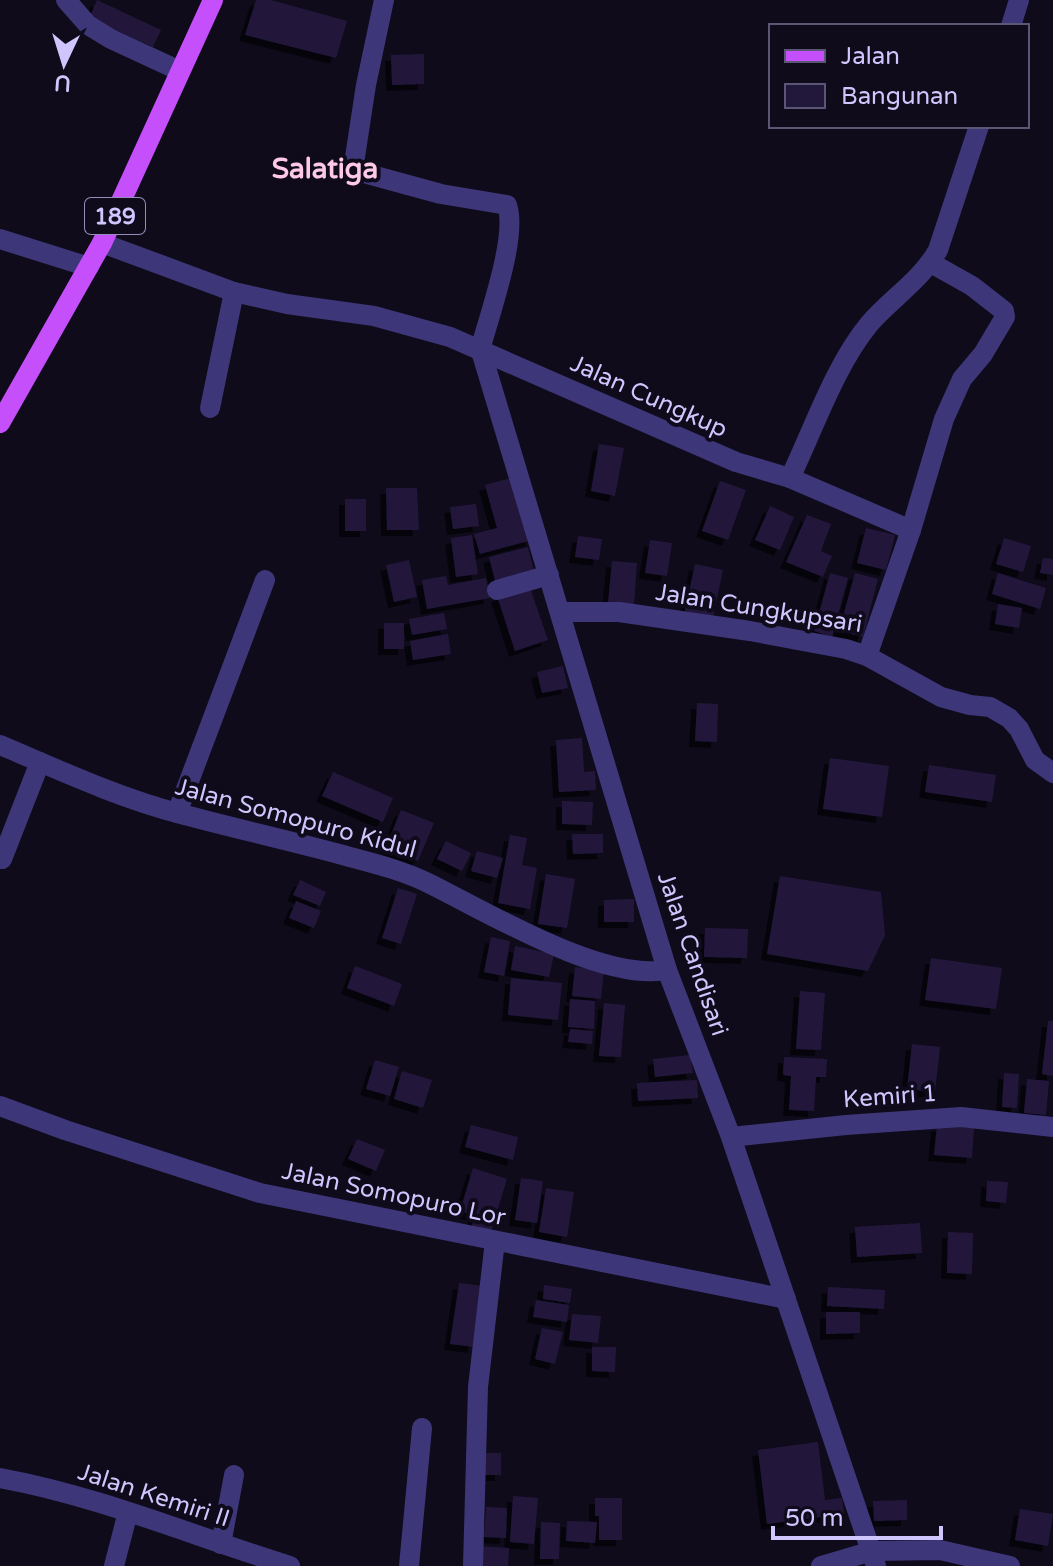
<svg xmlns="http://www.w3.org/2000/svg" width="1053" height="1566" font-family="'Varela Round',sans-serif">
  <defs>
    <filter id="shadow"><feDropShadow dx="-6" dy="6" stdDeviation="0" flood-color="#0009"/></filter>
  </defs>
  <rect width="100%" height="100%" fill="#0f0b1b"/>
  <!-- building -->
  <g fill="#21183b" filter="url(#shadow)">
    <path d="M97 0 161 30 153 47 89 18Z"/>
    <path d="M256 0H271L347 21 336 58 245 35Z"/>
    <path d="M424 54V84L392 85 391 55Z"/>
    <path d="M599 444 624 448 615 496 591 491Z"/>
    <path d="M515 477 532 540 480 554 474 534 497 528 485 485Z"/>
    <path d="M720 481 746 490 728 540 702 531Z"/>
    <path d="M386 488H417L419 530H387Z"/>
    <rect x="345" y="499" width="21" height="32"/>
    <path d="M476 504 479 526 453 529 450 507Z"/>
    <path d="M770 506 794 517 780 550 755 540Z"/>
    <path d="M807 515 831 524 821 551 832 556 823 577 786 562Z"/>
    <path d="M866 528 895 535 886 570 857 563Z"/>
    <path d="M472 535 478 574 456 577 451 538Z"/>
    <path d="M578 536 602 539 599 560 575 557Z"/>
    <path d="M1004 538 1031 546 1023 572 996 564Z"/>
    <path d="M650 540 672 543 667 576 645 573Z"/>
    <path d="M528 547 535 575 496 584 489 557Z"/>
    <path d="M1043 558 1053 559V575L1040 573Z"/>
    <path d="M409 560 417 597 394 602 386 565Z"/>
    <path d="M612 561 637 563 634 605 608 603Z"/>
    <path d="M695 564 723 570 713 617 685 611Z"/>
    <path d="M830 573 848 578 832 637 814 631Z"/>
    <path d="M855 573 878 579 863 637 839 631Z"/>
    <path d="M998 573 1046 588 1040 609 992 594Z"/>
    <path d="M446 576 448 585 486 578 490 598 427 609 422 580Z"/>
    <path d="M529 585 548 640 515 651 497 596Z"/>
    <path d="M998 604 1022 608 1019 628 995 624Z"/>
    <path d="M444 613 447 629 412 635 409 619Z"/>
    <rect x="384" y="623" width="20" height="26"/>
    <path d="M448 634 451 654 413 660 410 641Z"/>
    <path d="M563 666 568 688 542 693 537 672Z"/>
    <path d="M697 703 718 704 717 742 695 741Z"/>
    <path d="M582 738 584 772 595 771 596 790 559 792 556 740Z"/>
    <path d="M830 758 889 766 882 817 823 809Z"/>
    <path d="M929 765 996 775 992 802 925 792Z"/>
    <path d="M333 772 393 798 383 822 322 796Z"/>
    <path d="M562 801 593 802 592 825 562 824Z"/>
    <path d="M401 810 434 823 418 861 386 847Z"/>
    <path d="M572 834H603V853L573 854Z"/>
    <path d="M510 835 527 838 522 865 537 868 530 909 498 903Z"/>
    <path d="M446 841 471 853 462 871 437 859Z"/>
    <path d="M477 851 503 858 497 878 471 871Z"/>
    <path d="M546 874 575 879 567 928 538 924Z"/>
    <path d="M780 876 881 892 885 935 868 971 767 954Z"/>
    <path d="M300 880 326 892 320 906 293 895Z"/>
    <path d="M398 888 417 894 401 944 382 938Z"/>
    <path d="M634 899V922H604V900Z"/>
    <path d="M296 901 321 911 314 928 289 918Z"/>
    <path d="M705 928 748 929 747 958 704 957Z"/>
    <path d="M491 937 510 941 504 976 484 972Z"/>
    <path d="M515 946 554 954 549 977 511 970Z"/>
    <path d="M931 958 1002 968 996 1009 925 1000Z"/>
    <path d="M355 966 402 984 394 1006 347 988Z"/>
    <path d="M575 967 604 970 601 999 572 996Z"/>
    <path d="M511 978 562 983 558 1020 508 1015Z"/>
    <path d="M800 991 825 993 821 1050 796 1049Z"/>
    <path d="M570 999 595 1001 594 1029 568 1027Z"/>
    <path d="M604 1003 625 1005 621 1057 599 1056Z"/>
    <path d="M1048 1021H1053V1076L1042 1074Z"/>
    <path d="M570 1029 593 1031 592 1044 568 1042Z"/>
    <path d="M912 1044 940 1047 935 1092 907 1089Z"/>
    <path d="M690 1055 693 1073 655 1077 653 1059Z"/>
    <path d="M784 1057 827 1059 826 1077H816L814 1111 789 1110 791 1076 783 1075Z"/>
    <path d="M375 1060 399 1067 390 1096 366 1089Z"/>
    <path d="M402 1071 432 1080 423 1108 394 1099Z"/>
    <path d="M1004 1073 1019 1074 1017 1108 1002 1107Z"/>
    <path d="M1027 1079 1049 1081 1046 1115 1024 1113Z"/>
    <path d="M697 1080 698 1098 638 1101 637 1083Z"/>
    <path d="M471 1125 518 1137 513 1160 465 1147Z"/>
    <path d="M937 1125 974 1128 972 1158 934 1155Z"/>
    <path d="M357 1139 385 1150 376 1171 348 1159Z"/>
    <path d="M473 1168 507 1179 491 1231 472 1226 474 1215 460 1211Z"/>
    <path d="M521 1178 543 1181 537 1223 515 1220Z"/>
    <path d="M987 1181 1008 1182 1006 1203 986 1201Z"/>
    <path d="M546 1188 574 1192 567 1237 539 1232Z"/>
    <path d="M920 1223 922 1253 857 1257 855 1227Z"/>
    <path d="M948 1232 973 1233 972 1274 947 1273Z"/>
    <path d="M459 1283 483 1286 474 1347 450 1344Z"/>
    <path d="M544 1285 572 1289 570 1303 543 1299Z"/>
    <path d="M828 1287 885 1290 884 1309 827 1306Z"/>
    <path d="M536 1300 569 1305 567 1322 533 1317Z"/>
    <path d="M826 1312H860V1333L826 1334Z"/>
    <path d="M572 1314 601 1316 598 1343 569 1340Z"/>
    <path d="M542 1328 563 1332 555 1364 535 1359Z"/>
    <path d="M592 1347H616L615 1372 592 1371Z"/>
    <path d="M818 1442 825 1500 842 1498 844 1514 767 1524 758 1450Z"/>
    <path d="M484 1453H501V1475H483Z"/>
    <path d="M513 1496 538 1498 534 1544 510 1542Z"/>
    <path d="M595 1498H622V1540H599V1516H595Z"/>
    <path d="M907 1500V1520L874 1521 873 1501Z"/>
    <path d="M486 1507 507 1508 506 1538 484 1537Z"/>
    <path d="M1020 1509 1053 1514 1048 1546 1015 1540Z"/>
    <path d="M567 1521 597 1522 595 1543 566 1541Z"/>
    <path d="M541 1522 560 1523 559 1559H540Z"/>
    <path d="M478 1546 509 1548 508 1566H477Z"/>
  </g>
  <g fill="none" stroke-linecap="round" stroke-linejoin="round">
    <!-- street -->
    <g stroke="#3d3779" stroke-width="20">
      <path d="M66 0 88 25 111 39 180 71"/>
      <path d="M384 0 366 85 353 170 441 194 507 205C518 236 489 316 480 350"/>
      <path d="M1011 26 1019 0"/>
      <path d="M0 239 89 267"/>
      <path d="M102 243 234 292 287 304 374 316 450 337 736 462 790 478C814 428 835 365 870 323 892 298 922 279 938 250L979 126"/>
      <path d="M481 351 667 970 731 1137 876 1566"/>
      <path d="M210 408 234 292"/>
      <path d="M790 478 911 530"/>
      <path d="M497 590 549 575"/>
      <path d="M560 612H619L750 631 846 649 867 656 911 530 944 419 962 379 983 354 1005 317 1004 311 972 286 931 263"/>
      <path d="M867 656 941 697 970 705 990 707 1009 718 1019 729 1035 760 1053 773"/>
      <path d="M0 745C59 770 119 798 181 814 233 828 287 840 339 854 368 862 399 869 426 882 486 911 601 982 667 970"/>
      <path d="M177 813 265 580"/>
      <path d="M2 859 40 762"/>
      <path d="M0 1106 65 1130 260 1193 786 1299"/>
      <path d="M731 1137 846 1125 961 1117 1053 1127"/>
      <path d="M0 1478C99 1496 193 1536 290 1566"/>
      <path d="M221 1544 234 1475"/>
      <path d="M114 1566 128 1512"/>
      <path d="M409 1566 422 1428"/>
      <path d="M473 1566 478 1387 495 1241"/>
      <path d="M821 1566 872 1551 940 1550 1010 1566"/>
    </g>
    <!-- primary -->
    <path stroke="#c64ffc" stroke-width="20" d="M0 423 102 243 213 0"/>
  </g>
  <g text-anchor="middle" stroke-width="8" stroke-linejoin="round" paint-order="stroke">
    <!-- shield labels -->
    <rect fill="#0f0b1b" stroke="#968eba" stroke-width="2" x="85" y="198" width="60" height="36" rx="6"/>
    <g font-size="22" font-weight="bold" fill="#d0c6fe">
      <text x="115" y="224">189</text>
    </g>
    <!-- street labels -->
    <g font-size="24" fill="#d0c6fe" stroke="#0f0b1b">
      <text transform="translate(649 396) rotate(24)" y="8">Jalan Cungkup</text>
      <text transform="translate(759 608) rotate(9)" y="8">Jalan Cungkupsari</text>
      <text transform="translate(296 818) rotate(15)" y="8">Jalan Somopuro Kidul</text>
      <text transform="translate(693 954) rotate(71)" y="8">Jalan Candisari</text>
      <text transform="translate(890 1096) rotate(-4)" y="8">Kemiri 1</text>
      <text transform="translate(394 1194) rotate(12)" y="8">Jalan Somopuro Lor</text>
      <text transform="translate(154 1495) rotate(18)" y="8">Jalan Kemiri II</text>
    </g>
    <!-- quarter labels -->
    <g font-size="28" font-weight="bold" fill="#fec8e7" stroke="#0f0b1b">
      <text x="325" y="178">Salatiga</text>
    </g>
  </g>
  <!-- legend -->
  <rect x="769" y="24" width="260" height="104" fill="#0f0b1b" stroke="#5c5676" stroke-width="2"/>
  <rect x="785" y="50" width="40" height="12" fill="#c64ffc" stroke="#5c5676" stroke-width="2"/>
  <text x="841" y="64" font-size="24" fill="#d0c6fe">Jalan</text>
  <rect x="785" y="84" width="40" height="24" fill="#21183b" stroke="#5c5676" stroke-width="2"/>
  <text x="841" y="104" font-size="24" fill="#d0c6fe">Bangunan</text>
  <!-- north arrow -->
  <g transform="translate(64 64) rotate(184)" stroke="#0f0b1b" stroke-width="6" paint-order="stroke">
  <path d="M0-6L14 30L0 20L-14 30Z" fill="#d0c6fe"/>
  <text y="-12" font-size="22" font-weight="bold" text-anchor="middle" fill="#d0c6fe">U</text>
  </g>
  <!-- scale -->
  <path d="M773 1526v12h168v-12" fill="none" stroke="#d0c6fe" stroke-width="4"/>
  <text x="785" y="1526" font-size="24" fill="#d0c6fe" stroke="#0f0b1b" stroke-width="6" paint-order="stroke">50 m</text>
</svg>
